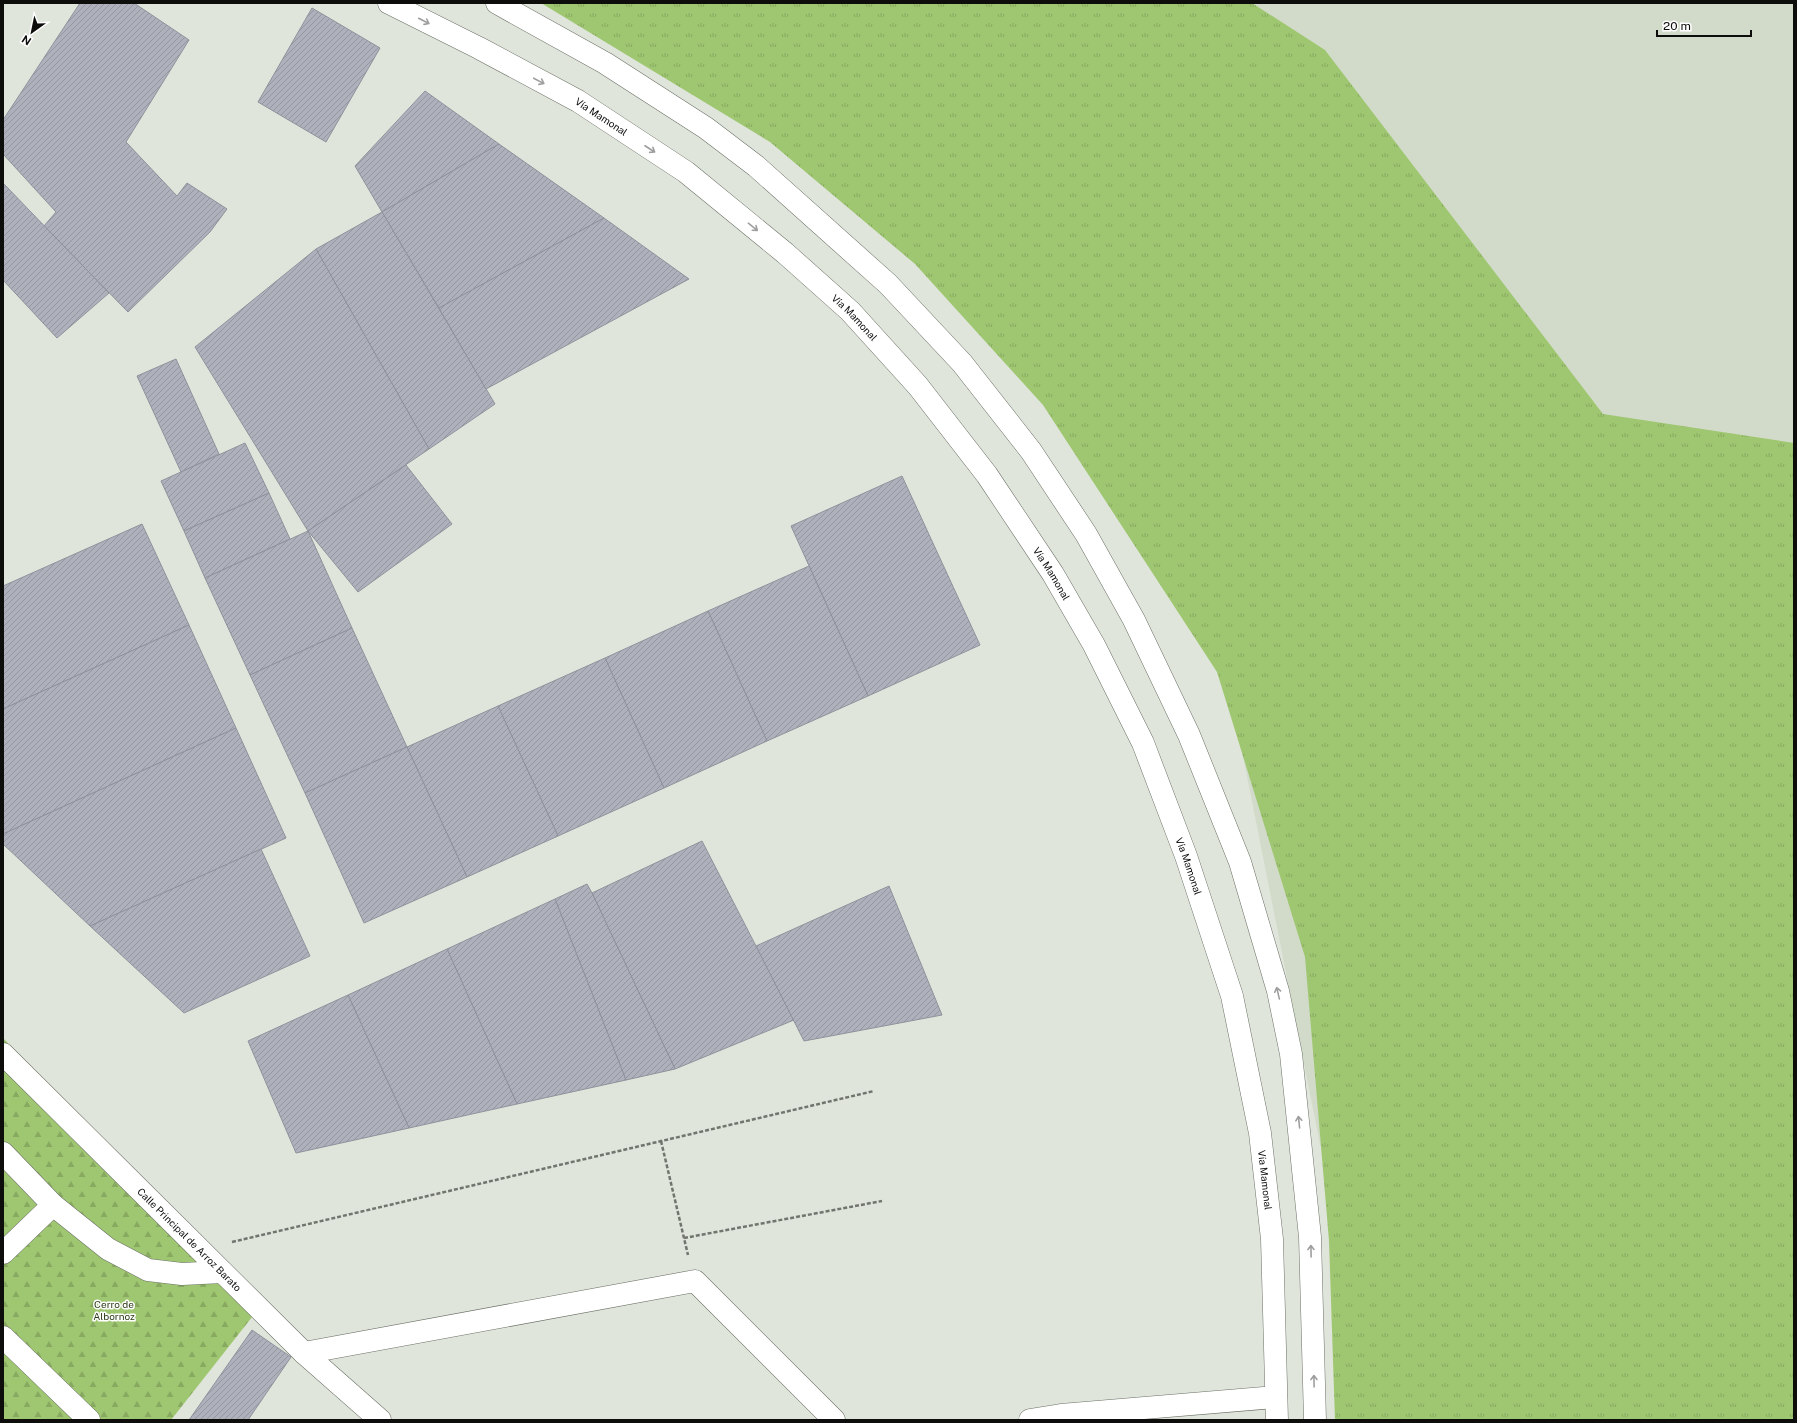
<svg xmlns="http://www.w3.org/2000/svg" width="1797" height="1423" font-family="'Public Sans',sans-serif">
  <defs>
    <pattern id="grass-tufts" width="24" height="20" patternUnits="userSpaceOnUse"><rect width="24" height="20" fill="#9fc771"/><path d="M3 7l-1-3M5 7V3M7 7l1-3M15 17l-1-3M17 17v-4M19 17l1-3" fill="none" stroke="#88aa60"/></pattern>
    <pattern id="forest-firs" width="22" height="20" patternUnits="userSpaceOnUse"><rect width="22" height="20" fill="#9fc771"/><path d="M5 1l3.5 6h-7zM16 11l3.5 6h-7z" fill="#88aa60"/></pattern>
    <pattern id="building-hatch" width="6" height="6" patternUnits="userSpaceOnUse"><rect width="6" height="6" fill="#aeb1bc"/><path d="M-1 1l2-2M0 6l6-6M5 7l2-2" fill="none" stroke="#9497a0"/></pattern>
  </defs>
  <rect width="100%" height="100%" fill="#dfe5da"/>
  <!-- built -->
  <path fill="#d2dbc9" d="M608 3H1794V1420L1341 1250 1221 645 928 242Z"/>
  <!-- grass -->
  <path fill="url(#grass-tufts)" d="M541 3H1252L1325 50 1603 414 1794 443V1420H1335L1329 1241 1305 957 1217 672 1043 405 915 264 770 142Z"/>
  <!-- forest -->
  <path fill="url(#forest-firs)" d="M3 1038 263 1303 171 1420H3Z"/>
  <!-- building -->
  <g fill="url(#building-hatch)" stroke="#8e929c">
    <path d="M80 3H134L189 40 126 142 177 196 187 183 227 209 210 232 128 312 44 226 56 212 3 154V120Z"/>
    <path d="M312 8 380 48 326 142 258 102Z"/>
    <path d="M425 91 499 144 382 212 355 166Z"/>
    <path d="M499 144 604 218 439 308 382 212Z"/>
    <path d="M3 183 109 293 57 338 3 280Z"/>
    <path d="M382 212 495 404 429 449 316 249Z"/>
    <path d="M604 218 689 279 486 389 439 308Z"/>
    <path d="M316 249 429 449 308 531 195 347Z"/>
    <path d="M176 359 219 454 181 472 137 376Z"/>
    <path d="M245 443 269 493 184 531 161 481Z"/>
    <path d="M406 465 452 524 358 592 308 531Z"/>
    <path d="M902 476 980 645 868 696 791 526Z"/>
    <path d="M269 493 290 539 205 578 184 531Z"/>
    <path d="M142 524 189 625 3 709V586Z"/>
    <path d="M308 531 352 628 250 675 205 578Z"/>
    <path d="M809 566 868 696 767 741 708 611Z"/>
    <path d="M708 611 767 741 664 788 605 658Z"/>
    <path d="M189 625 236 728 3 834V709Z"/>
    <path d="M352 628 407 747 305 793 250 675Z"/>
    <path d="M605 658 664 788 558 836 498 706Z"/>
    <path d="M498 706 558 836 467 877 407 747Z"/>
    <path d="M236 728 286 838 90 926 3 844V834Z"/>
    <path d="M407 747 467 877 364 923 305 793Z"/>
    <path d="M702 841 794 1020 675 1069 592 893Z"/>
    <path d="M261 849 310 956 184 1013 90 926Z"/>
    <path d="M587 884 592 893 675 1069 626 1080 555 899Z"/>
    <path d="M889 886 942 1015 804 1041 756 946Z"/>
    <path d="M555 899 626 1080 517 1104 447 949Z"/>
    <path d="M447 949 517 1104 409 1128 348 995Z"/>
    <path d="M348 995 409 1128 296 1153 248 1041Z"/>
    <path d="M252 1330 291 1357 248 1420H189Z"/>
  </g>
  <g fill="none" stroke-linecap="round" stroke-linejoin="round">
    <!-- minor casing -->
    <g stroke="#6c7167" stroke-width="23">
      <g id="minor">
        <path id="s1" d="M3 1054 304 1353 380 1420"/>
        <path d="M3 1153 53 1205 108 1249 148 1270 182 1274 222 1272"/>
        <path d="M3 1253 53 1205"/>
        <path d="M3 1337 89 1420"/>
        <path d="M304 1353 695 1281 834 1420"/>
        <path d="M1030 1420 1061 1415 1276 1397"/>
      </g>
    </g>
    <!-- major casing -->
    <g stroke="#6c7167" stroke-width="23">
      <g id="major">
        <path id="s2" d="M389 3 479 48 578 101 686 172 785 253 850 311 918 386 987 475 1053 574 1094 645 1143 743 1186 856 1232 996 1260 1133 1272 1239 1277 1420"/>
        <path d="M497 3 605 63 706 128 756 166 888 284 962 363 1031 451 1086 534 1134 620 1189 735 1240 862 1278 991 1291 1054 1310 1237 1315 1420"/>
      </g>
    </g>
    <!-- path -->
    <g stroke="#72756f" stroke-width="2.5" stroke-dasharray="4 2" stroke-linecap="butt">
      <path d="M661 1141 688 1255"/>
      <path d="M684 1238 882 1201"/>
      <path d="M232 1242 874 1091"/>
    </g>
    <!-- minor -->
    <use href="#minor" stroke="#fff" stroke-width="22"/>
    <!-- major -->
    <use href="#major" stroke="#fff" stroke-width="22"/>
  </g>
  <!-- one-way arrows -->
  <defs><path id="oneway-shaft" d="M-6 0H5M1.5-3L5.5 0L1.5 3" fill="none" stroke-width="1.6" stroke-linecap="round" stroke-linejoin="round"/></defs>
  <g stroke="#9e9f9d">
    <use href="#oneway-shaft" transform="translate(424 21) rotate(27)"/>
    <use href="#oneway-shaft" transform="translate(539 81) rotate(28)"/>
    <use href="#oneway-shaft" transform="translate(650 149) rotate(33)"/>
    <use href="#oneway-shaft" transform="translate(753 227) rotate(39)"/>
    <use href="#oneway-shaft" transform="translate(1278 993) rotate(-103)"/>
    <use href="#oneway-shaft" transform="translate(1299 1122) rotate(-96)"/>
    <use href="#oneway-shaft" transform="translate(1311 1251) rotate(-91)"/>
    <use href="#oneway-shaft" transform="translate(1314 1381) rotate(-91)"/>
  </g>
  <g text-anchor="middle" stroke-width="3" stroke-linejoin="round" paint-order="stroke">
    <!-- street labels -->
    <g font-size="10" fill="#0d0e0b" stroke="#fff">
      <text dy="4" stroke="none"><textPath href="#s2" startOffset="241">Vía Mamonal</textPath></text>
      <text dy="4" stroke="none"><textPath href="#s2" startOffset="565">Vía Mamonal</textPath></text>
      <text dy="4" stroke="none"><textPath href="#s2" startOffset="889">Vía Mamonal</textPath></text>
      <text dy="4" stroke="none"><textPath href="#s2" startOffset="1213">Vía Mamonal</textPath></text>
      <text dy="4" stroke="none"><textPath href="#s2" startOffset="1537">Vía Mamonal</textPath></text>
      <text dy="4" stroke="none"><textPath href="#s1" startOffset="263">Calle Principal de Arroz Barato</textPath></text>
    </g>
    <!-- park labels -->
    <g font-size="10" fill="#2c3c18" stroke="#fff">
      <text x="114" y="1308">Cerro de<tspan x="114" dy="12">Albornoz</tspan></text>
    </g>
  </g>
  <!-- border -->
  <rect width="1797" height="1423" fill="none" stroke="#0d0e0b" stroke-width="8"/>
  <!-- north arrow -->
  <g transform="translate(32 32) rotate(213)" stroke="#ffffff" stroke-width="3" paint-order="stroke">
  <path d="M0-3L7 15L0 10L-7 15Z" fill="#0d0e0b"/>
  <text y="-6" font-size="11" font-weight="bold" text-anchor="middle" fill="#0d0e0b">N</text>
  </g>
  <!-- scale -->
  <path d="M1657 30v6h94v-6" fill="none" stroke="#0d0e0b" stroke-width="2"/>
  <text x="1663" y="30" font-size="12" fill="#0d0e0b" stroke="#ffffff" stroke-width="3" paint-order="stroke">20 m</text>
</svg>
